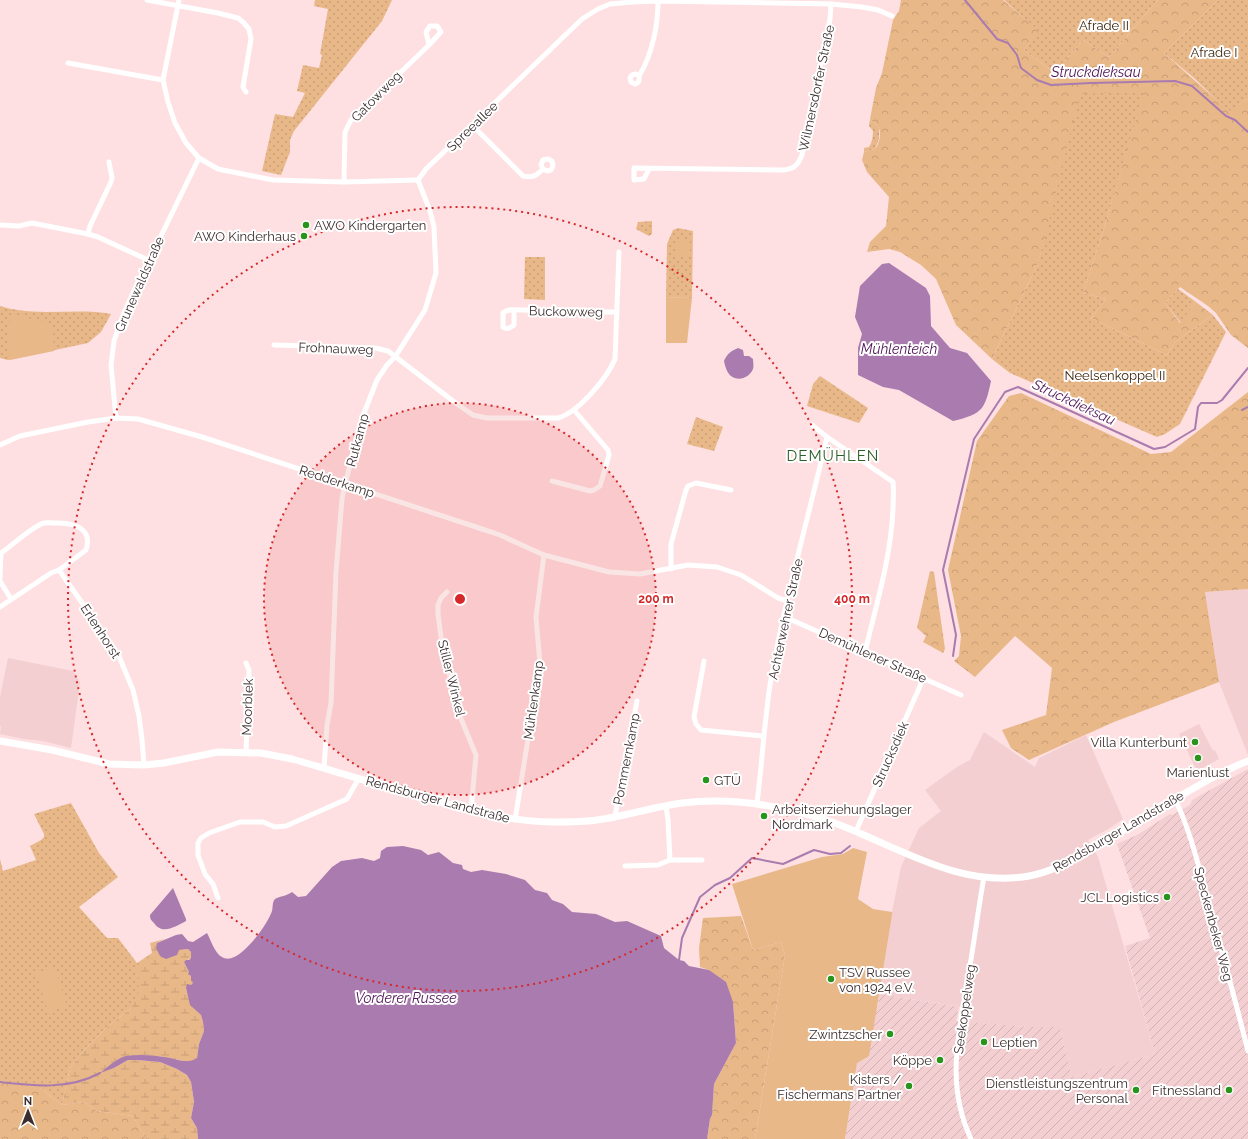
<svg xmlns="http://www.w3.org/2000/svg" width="1248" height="1139" font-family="Raleway,sans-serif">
  <defs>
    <pattern id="industrial-furrows" width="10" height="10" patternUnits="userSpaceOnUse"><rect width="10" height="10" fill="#f3cfd1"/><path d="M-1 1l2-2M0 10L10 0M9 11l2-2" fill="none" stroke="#d1b2b4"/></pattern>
    <pattern id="green-dots" width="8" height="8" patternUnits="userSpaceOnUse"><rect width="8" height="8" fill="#e9b889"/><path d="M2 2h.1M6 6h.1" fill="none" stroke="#c99e77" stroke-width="1.8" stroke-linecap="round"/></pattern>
    <pattern id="forest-crowns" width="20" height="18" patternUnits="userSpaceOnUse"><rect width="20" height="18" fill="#e9b889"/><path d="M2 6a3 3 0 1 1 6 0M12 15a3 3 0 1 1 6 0" fill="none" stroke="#c99e77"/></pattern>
    <pattern id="wetland-marsh" width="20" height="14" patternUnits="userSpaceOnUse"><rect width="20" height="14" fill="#e9b889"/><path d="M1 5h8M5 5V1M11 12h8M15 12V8" fill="none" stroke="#c99e77"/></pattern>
  </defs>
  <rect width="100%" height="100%" fill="#fee0e2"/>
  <!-- built -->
  <g fill="#f3cfd1">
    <path d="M1248 589V755L1219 682 1205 592Z"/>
    <path d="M8 658 73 671 80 682 71 748 43 741 24 739 0 734 1 727 0 726V697Z"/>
    <path d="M1199 724 1213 751 1215 750 1219 759 1197 771 1179 734Z"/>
    <path d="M984 732 1035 767 1039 758 1086 735 1123 819 1110 828 1088 840 1098 857 1155 1054 1072 1077 1060 1027H1029L966 1022 967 1008 879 994 892 912 901 867 919 828 941 811 925 790 957 767 970 760Z"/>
  </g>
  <!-- industrial -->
  <path fill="url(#industrial-furrows)" d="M1248 769V1139H845L857 1063 878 1004 879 994 959 1007 956 1021 1029 1027H1060L1072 1077 1155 1054 1125 946 1150 938 1117 844 1137 835 1170 814 1172 815 1190 805 1192 800Z"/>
  <!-- green -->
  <g fill="url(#green-dots)">
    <path d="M315 0H392L382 21 294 131 290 140V152L281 175 262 171 275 114 293 117 305 93 297 91 303 65 319 68 322 55 320 54 328 9 314 6Z"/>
    <path d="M1004 0H1158L1109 57 1083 40 1054 73 1024 50 1038 31Z"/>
    <path d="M1218 0H1248V99L1229 112 1194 78 1164 53Z"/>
    <path d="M1146 87 1106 222 1083 293 1106 299 1091 318 1167 355 1175 342 1213 315 1226 332 1180 424 1165 434 1157 437 1010 373 992 359 1038 263 1080 90Z"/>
    <path d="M870 119 879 128V139L875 149 864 152V148L869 147C872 143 873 136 873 131L869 126Z"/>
    <path d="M652 221V234L649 236 636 229 638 222Z"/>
    <path d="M678 228 693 231 692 298 666 297 667 244 673 230Z"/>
    <path d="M525 257H545V300L524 299Z"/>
    <path d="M1178 289 1196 302 1181 323 1165 303Z"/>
    <path d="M0 306C6 308 12 309 18 310 49 315 81 308 111 314L101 332 88 343 8 360 0 358Z"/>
    <path d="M820 376 868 408 859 423 807 406 813 384Z"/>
    <path d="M696 417 723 427 714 451 687 444Z"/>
    <path d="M71 803 99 853 118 877 79 907 107 938H118L137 963V974L140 991 130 1009 106 1028 84 1050 70 1068 62 1105 37 1086 0 1081V859L3 871 36 860 30 846 41 840 44 837V834L34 814Z"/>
  </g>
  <!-- forest -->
  <g fill="url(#forest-crowns)">
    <path d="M901 0H1003L1039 31 1024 50 1054 73 1083 40 1109 57 1158 0H1218L1164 53 1229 111 1248 99V348L1231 335 1216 313 1208 306 1180 287 1165 303 1180 323 1196 302 1213 315 1175 342 1167 355 1091 318 1106 299 1083 293 1106 222 1144 91 1080 94 1050 218 1038 263 992 359 956 325 936 279 921 265 900 252 889 249 867 252 870 242 886 226 889 197 867 172 862 160 864 152 875 149C880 142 881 135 879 128L870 119 876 88 882 73 893 20 899 11Z"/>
    <path d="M1248 392V589L1205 592 1219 682 1114 722 1029 760 1011 748 1002 730 1046 715 1052 668 1015 636 975 677 954 661 959 656 961 636 948 570 977 441 1009 396 1021 393 1151 454 1171 452Z"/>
    <path d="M930 571 934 572 945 649 943 653 923 642 926 636 917 628Z"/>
    <path d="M741 916 753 950 781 942 785 955 755 1139H707L710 1119 712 1115 714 1084 736 1043 733 1002 709 970 700 967 699 948 703 918Z"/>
    <path d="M0 1082 37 1086 62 1105 84 1102 97 1111 133 1116 146 1139H0Z"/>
  </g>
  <!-- wetland -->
  <path fill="url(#wetland-marsh)" d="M165 939 157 943 179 950 188 949 191 952V958L184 962 194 983 186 989 189 998 196 1010 201 1015 203 1022 204 1031 199 1044 197 1058 193 1061H184L165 1057 137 1055 101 1072 114 1068 128 1060H137L160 1062 177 1069 187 1075 191 1082 194 1102 191 1118 197 1128 198 1139H146L133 1116 97 1111 84 1102 62 1105 70 1068 84 1050 106 1028 130 1009 139 991 137 974V963L152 953 150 943Z"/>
  <!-- pitch -->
  <g fill="#e9b889">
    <rect x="676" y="241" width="14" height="16"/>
    <path d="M666 297 692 298 687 343H666Z"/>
    <path d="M11 314 53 324 54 351 10 360 7 335Z"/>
    <path d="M853 848 867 852 858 899 873 909 892 912V915L869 1056 857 1063 845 1139H755L785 955 781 942 753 950 732 884 822 857 843 854Z"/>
    <path d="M55 967 67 1006 48 1012 36 973Z"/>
  </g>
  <!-- water -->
  <g fill="#a97baf">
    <path d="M889 263 926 288 930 296 931 326 950 348 967 353 991 381C985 409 983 414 953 421L899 390 883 387 858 375V348L862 334 855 317 860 286 882 264Z"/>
    <path d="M738 348 743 350 744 356H749L753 359C753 362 754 366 753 369 750 377 739 382 731 376 727 373 725 366 724 361 727 354 731 351 738 348Z"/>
    <path d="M403 846 421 850 428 855 439 852 453 863 462 865 463 869 471 872 482 870 506 874 525 880 535 890 547 893 552 900 563 904 572 912 596 914 615 922 627 921 661 936 664 948 679 960 684 961 689 966 709 970 726 982 733 1002 736 1043 714 1084 712 1115 710 1119 707 1139H198L197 1128 191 1118 194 1102 191 1082 187 1075 177 1069 160 1062 137 1060H128L114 1068 100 1073C108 1067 117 1058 126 1056 138 1054 152 1055 164 1057 176 1058 186 1065 197 1058L199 1044 204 1031 203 1022 201 1015 190 1005 186 988 187 984 191 985 193 983 192 981H191V976L188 974 189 972 184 962 186 960H189L191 958V952L188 949 179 950 177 955 166 959 160 956 156 948 157 943 176 935 182 934 188 941 193 942 207 933C211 940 215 955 224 958 239 965 268 924 272 911 273 908 272 902 275 899 280 896 287 896 292 892L298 897 306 896 332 867 341 861 362 858 374 861 380 858 381 851 387 847Z"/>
    <path d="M173 888 186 919V921C175 927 162 935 154 923 151 920 150 919 150 915Z"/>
  </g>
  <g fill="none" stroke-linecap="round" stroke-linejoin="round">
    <!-- stream -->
    <g stroke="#a97baf" stroke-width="2">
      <path d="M965 0 997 39 1008 43 1017 55 1021 68 1037 80 1051 85 1091 83 1175 81 1192 86 1226 116 1235 120 1248 132"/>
      <path d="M1242 410 1248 407"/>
      <path d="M953 656 956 635 943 570 974 439 1005 392 1018 387 1154 449 1165 447 1195 429 1198 407 1201 403H1217L1222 400 1248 368"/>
      <path d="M679 960 682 938 700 897 715 885 730 878 752 858 783 864 814 850 830 854 841 853 850 846"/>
      <path d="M0 1082C34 1086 69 1090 100 1073"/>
    </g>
    <!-- minor -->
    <g stroke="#fff" stroke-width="5">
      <path d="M147 0 218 13 238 18 243 22 249 29 251 39 243 87 246 92"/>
      <path d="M179 0 163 80 168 102 175 123 186 143 199 158 218 169 273 180 344 182 418 180"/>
      <path d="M68 63 163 80"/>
      <path d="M639 76 636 74 632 75 630 78 631 82 635 84C639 83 640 80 639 76 652 55 658 26 658 1"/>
      <path d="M472 125 523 176C533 178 536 176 543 169L541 165 543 160 548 159 552 161 553 166 551 170 547 171 543 169"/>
      <path d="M649 169 644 179 634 180V168L784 170C794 169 798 165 802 155L830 19 831 4"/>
      <path d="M418 180 426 169 582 19 598 9 610 4 632 2 658 1 831 4 862 7 878 10 892 16"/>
      <path d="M344 182 345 132 351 120 429 45 441 32 437 26H430L426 32 429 45"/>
      <path d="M0 225 19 226 32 223 88 234 98 237 148 260"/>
      <path d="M88 234 90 226 111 182 112 178 109 162"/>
      <path d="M514 310V325C510 328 507 330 503 327V313C509 308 515 310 521 310L605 312H617"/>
      <path d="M274 345 375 348 388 351 457 404 473 415 487 418H558C579 412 607 378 615 359L619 252"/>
      <path d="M116 418 111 365 114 341 123 315 148 260 156 246 199 158"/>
      <path d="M812 425 827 437 893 482C894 491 893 500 893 509 891 558 876 605 865 652"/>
      <path d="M0 445 20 436 88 422 116 418 138 419 202 437 479 528 500 535 544 555 609 572 640 574 688 565 717 567 741 575 778 598 788 601"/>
      <path d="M552 481 590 491 594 490 600 486 609 455 608 450 574 410"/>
      <path d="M671 569V544L686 490 688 486 696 483 731 490"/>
      <path d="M0 578 1 553C14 544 27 531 41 524 45 522 52 523 57 523 74 523 93 528 86 550L59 570"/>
      <path d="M0 581 11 599"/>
      <path d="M447 592 441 598 438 605V614L441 637 457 709 476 755 471 811"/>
      <path d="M0 607 51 573 59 570 118 654 133 690 139 716 142 740 144 765"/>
      <path d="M785 617 961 695"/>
      <path d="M704 661 694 717 696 724 701 730 763 736"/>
      <path d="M246 663 249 670 246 752"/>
      <path d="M324 768 327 725 331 703 336 572 342 499 345 484 364 413 377 380 387 365 395 357 425 310 436 273 434 227 430 211 418 180"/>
      <path d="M1175 799C1190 830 1198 864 1207 897 1221 948 1235 999 1248 1051"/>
      <path d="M757 803C762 764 764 725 770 685 784 602 808 519 827 437"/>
      <path d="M666 806 668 820 670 860"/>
      <path d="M615 816 637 701"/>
      <path d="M515 820 540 664 536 617 544 555"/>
      <path d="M856 831 924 677"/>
      <path d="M625 866 658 865 670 860H702"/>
      <path d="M218 898 213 884 205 874 198 855V843L201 838 209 833 240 822H263L275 827 286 826 347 799 359 778"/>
      <path d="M971 1139C945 1083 959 1034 968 977 974 944 978 910 984 877"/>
    </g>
    <!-- tertiary -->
    <path stroke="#fff" stroke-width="7" d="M0 741 52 750 109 764 144 765 164 763 218 752 261 753 292 759C327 769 363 780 399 790 449 805 499 821 552 822 567 822 583 822 597 820 626 816 653 807 682 803 723 798 763 803 802 813 878 831 948 891 1029 876 1050 872 1067 863 1085 853 1122 833 1157 809 1194 788 1211 778 1229 768 1248 761"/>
  </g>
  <!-- distance rings -->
  <circle cx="460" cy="599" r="196" fill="#d62828" fill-opacity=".12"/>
  <g fill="none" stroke="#d62828" stroke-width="2" stroke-dasharray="2 4">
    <circle cx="460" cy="599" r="196"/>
    <circle cx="460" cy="599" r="392"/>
  </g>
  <!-- markers -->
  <g fill="#29941c" stroke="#fff" stroke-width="1.5">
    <circle cx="306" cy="225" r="4"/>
    <circle cx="304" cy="236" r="4"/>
    <circle cx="1195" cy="742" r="4"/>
    <circle cx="1198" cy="758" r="4"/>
    <circle cx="706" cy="780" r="4"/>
    <circle cx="764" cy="816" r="4"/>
    <circle cx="1167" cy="897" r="4"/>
    <circle cx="831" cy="979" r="4"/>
    <circle cx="890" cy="1034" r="4"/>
    <circle cx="984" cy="1042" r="4"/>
    <circle cx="940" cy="1060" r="4"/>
    <circle cx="909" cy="1086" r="4"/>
    <circle cx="1136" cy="1090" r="4"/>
    <circle cx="1229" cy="1090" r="4"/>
  </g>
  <g text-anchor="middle" stroke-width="4" stroke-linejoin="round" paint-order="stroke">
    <!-- park labels -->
    <g font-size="13" fill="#3b250e" stroke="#fff">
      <text x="1104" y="30">Afrade II</text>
      <text x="1214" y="57">Afrade I</text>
      <text x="1115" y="380">Neelsenkoppel II</text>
    </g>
    <!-- street labels -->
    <g font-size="13" fill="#3c2e2f" stroke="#fff">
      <text transform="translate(816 88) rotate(-78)" y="5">Wilmersdorfer Straße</text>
      <text transform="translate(376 96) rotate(-45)" y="5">Gatowweg</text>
      <text transform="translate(472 126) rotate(-44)" y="5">Spreeallee</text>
      <text transform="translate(139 284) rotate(-66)" y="5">Grunewaldstraße</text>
      <text transform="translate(566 311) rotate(1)" y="5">Buckowweg</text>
      <text transform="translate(336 348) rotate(2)" y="5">Frohnauweg</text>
      <text transform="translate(357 440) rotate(-75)" y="5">Rutkamp</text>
      <text transform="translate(337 481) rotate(18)" y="5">Redderkamp</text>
      <text transform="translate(785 619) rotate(-78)" y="5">Achterwehrer Straße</text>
      <text transform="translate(101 631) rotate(57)" y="5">Erlenhorst</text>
      <text transform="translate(873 655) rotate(24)" y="5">Demühlener Straße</text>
      <text transform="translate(452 678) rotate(76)" y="5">Stiller Winkel</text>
      <text transform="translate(533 700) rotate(-82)" y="5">Mühlenkamp</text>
      <text transform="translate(247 707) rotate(-88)" y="5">Moorblek</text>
      <text transform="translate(890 754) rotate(-66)" y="5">Strucksdiek</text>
      <text transform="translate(626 759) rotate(-79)" y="5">Pommernkamp</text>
      <text transform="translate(438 799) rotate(15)" y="5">Rendsburger Landstraße</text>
      <text transform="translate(1118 831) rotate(-30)" y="5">Rendsburger Landstraße</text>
      <text transform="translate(1214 924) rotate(75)" y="5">Speckenbeker Weg</text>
      <text transform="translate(964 1009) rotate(-82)" y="5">Seekoppelweg</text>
    </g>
    <!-- poi labels -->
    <g font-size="13" fill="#3c2e2f" stroke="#fff" text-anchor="end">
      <text x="314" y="230" text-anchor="start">AWO Kindergarten</text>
      <text x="296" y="241">AWO Kinderhaus</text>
      <text x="1187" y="747">Villa Kunterbunt</text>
      <text x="1198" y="777" text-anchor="middle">Marienlust</text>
      <text x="714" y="785" text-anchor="start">GTÜ</text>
      <text x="772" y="814" text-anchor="start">Arbeitserziehungslager<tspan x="772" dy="15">Nordmark</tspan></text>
      <text x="1159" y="902">JCL Logistics</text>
      <text x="839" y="977" text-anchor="start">TSV Russee<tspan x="839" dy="15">von 1924 e.V.</tspan></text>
      <text x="882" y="1039">Zwintzscher</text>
      <text x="992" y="1047" text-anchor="start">Leptien</text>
      <text x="932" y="1065">Köppe</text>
      <text x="901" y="1084">Kisters /<tspan x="901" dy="15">Fischermans Partner</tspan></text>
      <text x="1128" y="1088">Dienstleistungszentrum<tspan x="1128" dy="15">Personal</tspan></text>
      <text x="1221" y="1095">Fitnessland</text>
    </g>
    <!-- water labels -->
    <g font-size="14" font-style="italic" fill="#4d1255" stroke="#fff">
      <text x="1096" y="77">Struckdieksau</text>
      <text x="899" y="354">Mühlenteich</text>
      <text transform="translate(1074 402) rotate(25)" y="5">Struckdieksau</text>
      <text x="406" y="1003">Vorderer Russee</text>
    </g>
    <!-- quarter labels -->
    <g font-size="15" letter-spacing="1" fill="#2f6029" stroke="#fff">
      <text x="833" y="461">DEMÜHLEN</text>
    </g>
  </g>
  <circle cx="460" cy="599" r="6" fill="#d62828" stroke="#fff" stroke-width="2"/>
  <g font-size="12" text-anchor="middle" font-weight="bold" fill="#d62828" stroke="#fff" stroke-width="4" stroke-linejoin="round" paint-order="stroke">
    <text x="656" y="603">200 m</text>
    <text x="852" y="603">400 m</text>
  </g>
  <!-- north arrow -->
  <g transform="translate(28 1111)" stroke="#ffffff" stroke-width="3" paint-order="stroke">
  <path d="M0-3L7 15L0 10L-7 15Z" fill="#3c2e2f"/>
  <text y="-6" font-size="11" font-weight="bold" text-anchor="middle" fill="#3c2e2f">N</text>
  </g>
</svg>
